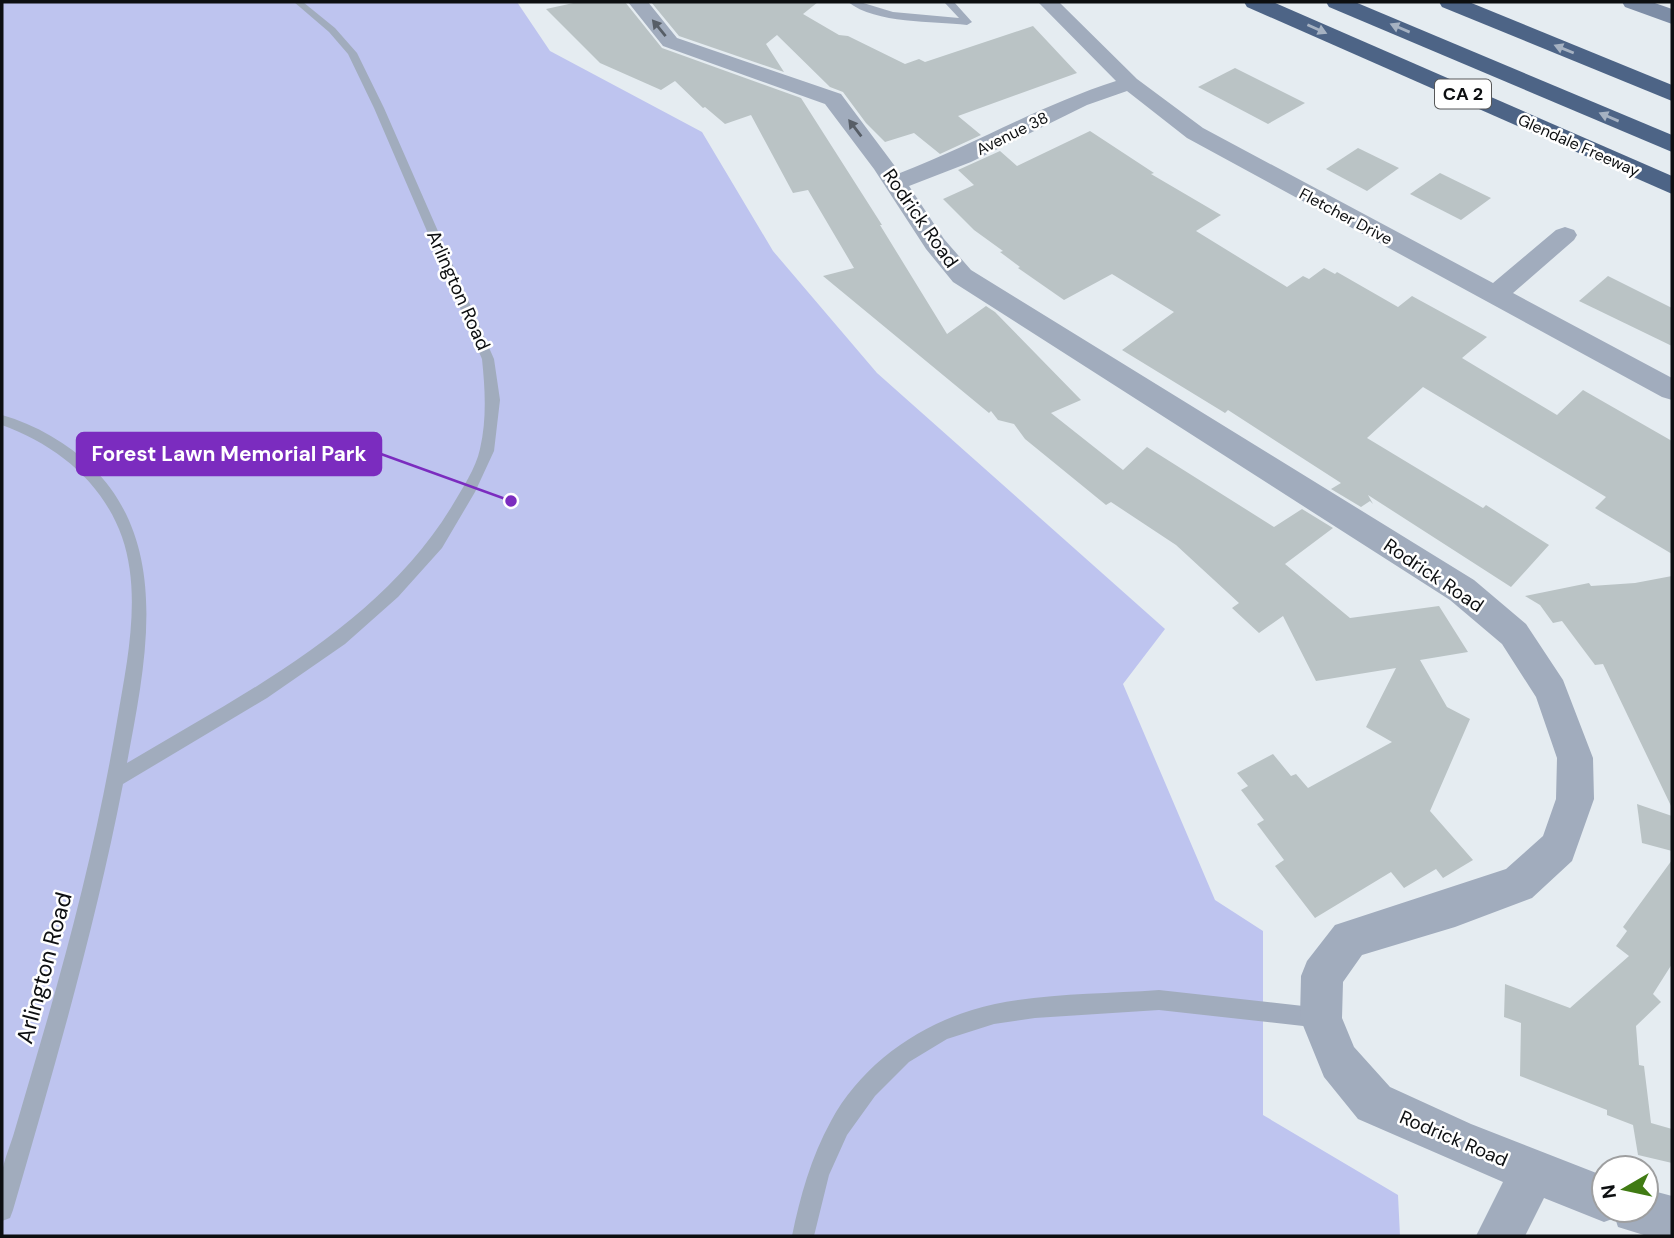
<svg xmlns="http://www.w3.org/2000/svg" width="1674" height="1238" font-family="'DM Sans',sans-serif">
  <rect width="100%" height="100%" fill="#e5ecf1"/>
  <!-- green -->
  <path fill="#bec4ef" d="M2 2H517L550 51 702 132 773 251 877 373 1165 629 1123 684 1215 900 1263 931V1115L1398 1195 1400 1236H2Z"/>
  <!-- building -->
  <g fill="#bac3c5">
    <path d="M578 2H625L662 48 801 98 882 225H880L947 334 986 306 995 312 1081 400 1051 413 1123 470 1147 447 1274 527 1302 509 1333 528 1285 564 1350 618 1439 606 1468 652 1420 660 1447 707 1470 719 1430 811 1473 860 1443 878 1436 869 1404 888 1391 872 1315 918 1275 866 1284 860 1257 824 1264 820 1241 790 1248 786 1237 773 1273 754 1291 776 1296 774 1308 788 1392 742 1366 727 1396 668 1316 681 1283 616 1259 633 1232 608 1239 603 1176 545 1111 502 1106 505 1025 439 1014 424 998 420 991 411 989 413 823 276 854 268 808 190 793 193 751 115 725 124 705 107 703 108 675 81 661 90 600 63 546 9Z"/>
    <path d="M651 2H818L803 14 839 35 848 36 905 64 919 59 925 62 1033 26 1077 73 958 116 981 135 940 154 914 133 885 142 866 123 843 92 830 87 777 35 766 44 784 72 679 36Z"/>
    <path d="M1235 68 1305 103 1268 124 1198 87Z"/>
    <path d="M1090 131 1154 173 1151 174 1221 215 1196 231 1287 287 1303 276 1309 279 1324 268 1335 274 1337 272 1398 307 1412 296 1487 337 1462 358 1557 415 1583 390 1672 441V554L1595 508 1606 497 1423 387 1367 438 1483 508 1486 505 1549 545 1511 587 1368 495 1373 504 1370 501 1361 507 1331 489 1341 483 1228 410 1225 413 1122 350 1174 312 1112 274 1064 300 1018 268 1020 267 1000 252 1003 251 974 230 943 199 974 185 958 170 1000 151 1017 166Z"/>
    <path d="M1358 148 1399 168 1367 191 1326 169Z"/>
    <path d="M1440 173 1491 198 1461 220 1410 194Z"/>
    <path d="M1608 276 1672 308V346L1579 301Z"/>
    <path d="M1672 576V808L1603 664 1595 665 1562 621 1553 623 1540 605 1525 596 1589 583 1591 586 1635 583Z"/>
    <path d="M1637 804 1672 816V851L1642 843Z"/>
    <path d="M1672 860V964L1653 994 1661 1002 1636 1026 1639 1065 1644 1066 1651 1123 1672 1129V1163L1638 1155 1633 1125 1607 1115V1110L1520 1076 1521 1023 1504 1017 1505 984 1570 1008 1629 956 1616 946 1627 931 1623 927Z"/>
  </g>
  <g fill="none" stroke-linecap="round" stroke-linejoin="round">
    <!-- lane -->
    <g fill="#a1acbd" fill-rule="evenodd">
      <path d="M294 2H303L335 28 357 53 384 108 494 359 500 400 494 451 475 492 442 548 398 597 345 644 267 698 123 784C95 928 54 1069 13 1210L10 1218 2 1221C1 1206 0 1188 2 1173 4 1160 10 1146 14 1133 23 1102 32 1072 41 1041 72 936 99 829 117 721 127 662 142 595 122 537 102 481 56 445 2 425V415C36 425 68 443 93 468 172 547 145 665 127 763 245 693 379 626 452 506 462 489 476 468 480 449 487 418 485 389 482 359L374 108 348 54 329 32Z"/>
      <path d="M848 2H860L893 12 959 18 944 2H954L972 22 967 25C933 21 876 24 848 2Z"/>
      <path d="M1159 990 1321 1008 1328 1011 1331 1018 1328 1025 1321 1028 1159 1010 1035 1018 994 1024 947 1039 909 1062 875 1096 847 1135 829 1175 814 1236H792C800 1197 811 1157 831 1121 864 1060 928 1018 995 1004 1048 993 1105 994 1159 990Z"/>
    </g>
    <!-- street -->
    <path fill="#a1acbd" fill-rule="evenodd" d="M628 2H648L677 38 841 94 900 173C973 145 1041 105 1116 81L1038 2H1059L1137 79 1203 128 1493 283 1556 230 1565 227 1574 230 1577 235 1574 240 1513 293 1672 378V400L1662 397 1187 138 1127 91 1087 105 971 162 909 186 944 239 971 270 1474 580 1526 624 1563 680 1593 758 1594 799 1572 861 1532 898 1455 927 1362 955 1343 982 1342 1018 1354 1047 1390 1087 1471 1124 1604 1176V1210H1646V1189L1672 1196V1236H1647L1618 1227 1615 1218 1604 1222 1544 1198 1525 1236H1476L1503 1182 1358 1119 1324 1077 1300 1018 1301 976 1307 961 1335 925 1506 869 1543 836 1556 799 1557 758 1536 697 1502 644 1450 600 953 282 926 249 874 169 825 104 663 46Z"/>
    <!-- secondary -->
    <path fill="#7d8da6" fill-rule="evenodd" d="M1622 2H1652L1672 9V24L1625 7Z"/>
    <!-- highway -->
    <g fill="#4d6486" fill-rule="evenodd">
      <path d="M1244 2H1273L1672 176V194L1247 7Z"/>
      <path d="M1326 2H1355L1672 135V152L1329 7Z"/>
      <path d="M1439 2H1469L1672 85V101L1442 7Z"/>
    </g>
  </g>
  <!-- one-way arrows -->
  <defs><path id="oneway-solid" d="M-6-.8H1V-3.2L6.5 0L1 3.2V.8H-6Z" transform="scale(1.75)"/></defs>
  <g fill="#575e67">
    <use href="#oneway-solid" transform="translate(659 28) rotate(-129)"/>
    <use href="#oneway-solid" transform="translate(855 128) rotate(-127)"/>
  </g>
  <g fill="#a6b2c2">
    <use href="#oneway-solid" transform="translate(1400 28) rotate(-157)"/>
    <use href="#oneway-solid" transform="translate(1317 29) rotate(24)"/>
    <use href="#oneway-solid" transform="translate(1564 49) rotate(-158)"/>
    <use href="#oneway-solid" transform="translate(1609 117) rotate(-157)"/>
  </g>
  <g text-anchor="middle" stroke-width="5" stroke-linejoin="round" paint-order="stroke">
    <!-- far-street labels -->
    <g font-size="16" fill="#0d0f11" stroke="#fff">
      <text transform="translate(1012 133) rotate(-26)" y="6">Avenue 38</text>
      <text transform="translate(1579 145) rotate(24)" y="6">Glendale Freeway</text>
      <text transform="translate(1346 216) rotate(28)" y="6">Fletcher Drive</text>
    </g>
    <!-- shield labels -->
    <rect fill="#fff" stroke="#565758" stroke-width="2" x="1435" y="79.5" width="56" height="29" rx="5"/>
    <g font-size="18" font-weight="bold" fill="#0d0f11">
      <text x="1463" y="100">CA 2</text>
    </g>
    <!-- street labels -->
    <g font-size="19" fill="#0d0f11" stroke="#fff">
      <text transform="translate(921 218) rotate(55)" y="7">Rodrick Road</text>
      <text transform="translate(459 290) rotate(66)" y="7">Arlington Road</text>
      <text transform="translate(1434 575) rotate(34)" y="7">Rodrick Road</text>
      <text transform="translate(1454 1138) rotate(23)" y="7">Rodrick Road</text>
    </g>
    <!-- near-street labels -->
    <g font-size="23" fill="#0d0f11" stroke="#fff">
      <text transform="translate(44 968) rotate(-75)" y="8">Arlington Road</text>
    </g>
  </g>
  <!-- callouts -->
  <path fill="none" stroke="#7b2cbf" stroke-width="2.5" d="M511 501L381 454"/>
  <circle fill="#7b2cbf" stroke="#fff" stroke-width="2.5" cx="511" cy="501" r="7"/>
  <rect fill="#7b2cbf" stroke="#7b2cbf" stroke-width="2.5" x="77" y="433" width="304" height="42" rx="7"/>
  <g font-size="21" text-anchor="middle" font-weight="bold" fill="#fff">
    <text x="229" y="461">Forest Lawn Memorial Park</text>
  </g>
  <!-- border -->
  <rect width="1674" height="1238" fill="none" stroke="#0d0f11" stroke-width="7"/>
  <!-- north arrow -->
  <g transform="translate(1625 1189) rotate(261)"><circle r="33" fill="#ffffff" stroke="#9e9fa0" stroke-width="2"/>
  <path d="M0-5L12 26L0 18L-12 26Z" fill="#407b13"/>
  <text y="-10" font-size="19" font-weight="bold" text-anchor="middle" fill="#0d0f11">N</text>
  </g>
</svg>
